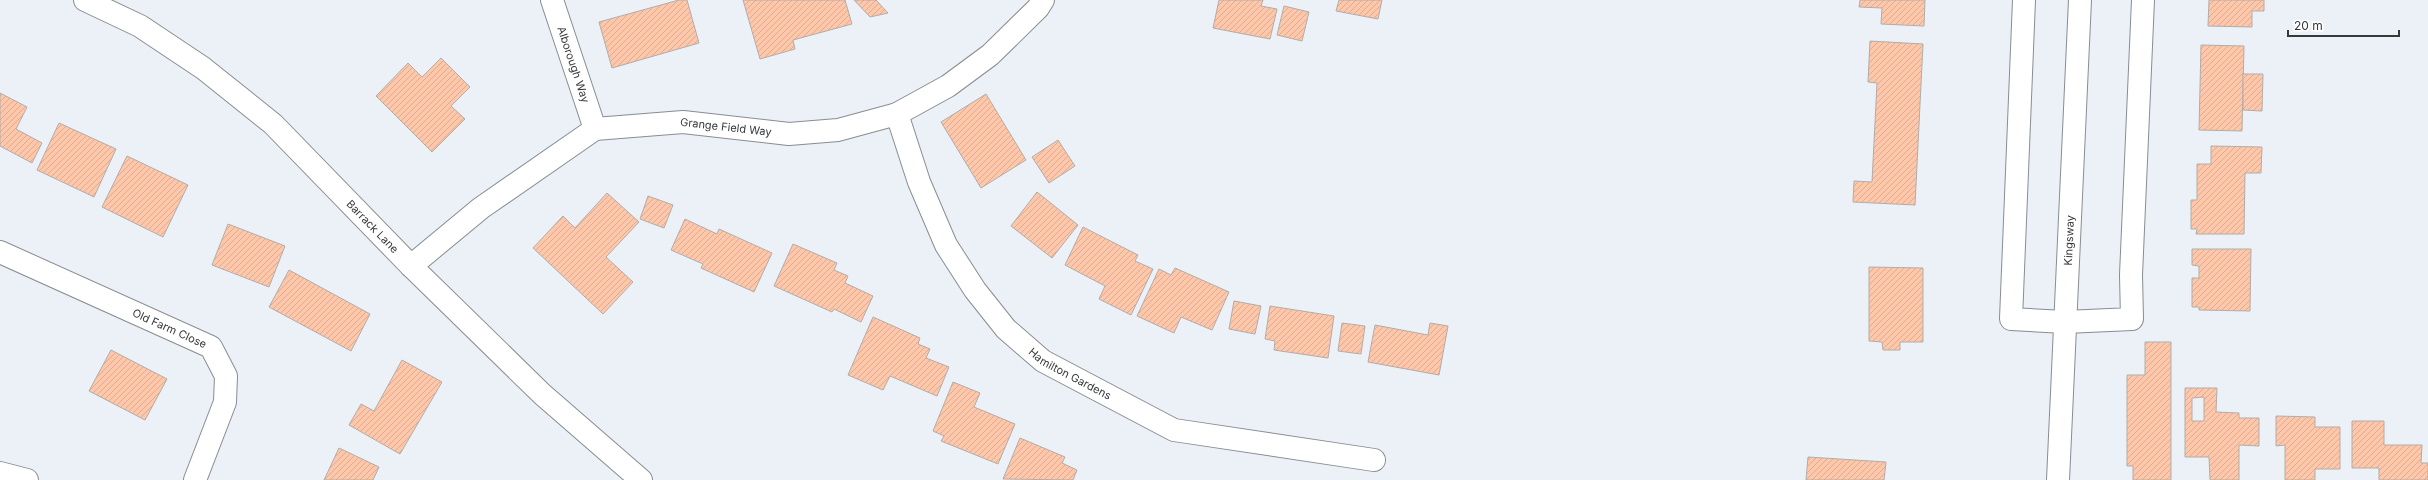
<svg xmlns="http://www.w3.org/2000/svg" width="2428" height="480" font-family="Inter,sans-serif">
  <defs>
    <pattern id="building-hatch" width="6" height="6" patternUnits="userSpaceOnUse"><rect width="6" height="6" fill="#fec7aa"/><path d="M-1 1l2-2M0 6l6-6M5 7l2-2" fill="none" stroke="#daac93"/></pattern>
  </defs>
  <rect width="100%" height="100%" fill="#ecf1f7"/>
  <!-- building -->
  <g fill="url(#building-hatch)" stroke="#b3aca8" fill-rule="evenodd">
    <path d="M679 0H687L699 43 612 68 599 22Z"/>
    <path d="M743 0H845L852 24 793 40 795 49 760 59Z"/>
    <path d="M854 0H876L888 13 870 17Z"/>
    <path d="M1219 0H1263L1261 6 1277 9 1270 39 1213 28Z"/>
    <path d="M1339 0H1382L1378 19 1336 11Z"/>
    <path d="M1860 0H1925L1924 26 1881 24 1882 8 1859 7Z"/>
    <path d="M2209 0H2264V11H2252V27L2208 26Z"/>
    <path d="M1284 6 1309 12 1302 41 1277 35Z"/>
    <path d="M1870 41 1923 44 1915 205 1853 202 1854 181 1872 182 1877 83 1868 82Z"/>
    <path d="M2201 45 2244 46 2242 131 2199 130Z"/>
    <path d="M441 58 470 87 451 106 465 119 432 152 376 96 408 63 422 77Z"/>
    <path d="M2243 74H2263L2262 111 2243 110Z"/>
    <path d="M0 93 27 107 16 129 42 143 32 163 0 146Z"/>
    <path d="M986 94 1026 160 981 188 941 122Z"/>
    <path d="M59 123 116 149 94 197 37 170Z"/>
    <path d="M1058 140 1075 166 1049 183 1032 157Z"/>
    <path d="M2211 146 2262 147 2261 173H2245L2244 234H2196L2197 229H2191V200H2197V164H2211Z"/>
    <path d="M127 156 188 185 163 237 102 207Z"/>
    <path d="M1037 192 1078 225 1052 258 1011 226Z"/>
    <path d="M607 193 639 222 606 257 633 282 603 314 533 248 563 216 575 228Z"/>
    <path d="M648 196 673 205 664 228 640 219Z"/>
    <path d="M685 219 717 234 719 229 772 253 754 292 701 268 703 264 671 250Z"/>
    <path d="M228 224 285 246 269 287 212 265Z"/>
    <path d="M1083 227 1138 255 1135 261 1153 269 1131 315 1099 299 1105 286 1065 265Z"/>
    <path d="M793 244 837 263 834 270 848 276 845 283 873 296 861 322 834 309 832 312 774 286Z"/>
    <path d="M2192 249H2251L2250 311 2199 310V307H2192V278H2199V266L2192 265Z"/>
    <path d="M1869 267 1923 268V342H1900V350H1883L1882 342 1869 341Z"/>
    <path d="M1175 268 1229 292 1212 330 1181 317 1174 333 1137 316 1159 269 1171 275Z"/>
    <path d="M289 270 370 314 351 351 269 307Z"/>
    <path d="M1234 301 1261 306 1255 334 1229 329Z"/>
    <path d="M1270 306 1334 316 1328 358 1274 350 1275 341 1265 339Z"/>
    <path d="M873 317 920 338 918 344 930 349 926 358 949 367 937 396 890 376 883 390 848 375Z"/>
    <path d="M1342 323 1365 326 1361 354 1338 351Z"/>
    <path d="M1430 323 1448 326 1439 375 1368 362 1375 325 1428 335Z"/>
    <path d="M2145 342H2171V480H2133V466H2127V375H2145Z"/>
    <path d="M111 350 167 379 145 420 89 391Z"/>
    <path d="M402 360 442 382 400 454 349 425 361 404 374 411Z"/>
    <path d="M953 382 980 393 974 407 1015 424 998 464 941 441 944 436 933 431Z"/>
    <path d="M2185 388H2217L2216 412 2239 413V418H2259V446L2239 445V480H2210L2209 457H2185ZM2204 397V421H2192V398Z"/>
    <path d="M2276 416 2315 417V427H2340V469H2315V480H2285V445L2276 446Z"/>
    <path d="M2352 421H2384V445H2422L2421 463H2428V480H2379V468H2352Z"/>
    <path d="M1020 438 1065 457 1062 463 1077 470 1073 480 1003 479Z"/>
    <path d="M339 448 379 467 373 480H324Z"/>
    <path d="M1808 457 1886 462 1884 480H1806Z"/>
  </g>
  <g fill="none" stroke-linecap="round" stroke-linejoin="round">
    <!-- minor casing -->
    <g stroke="#888d92" stroke-width="24">
      <g id="minor">
        <path id="s1" d="M85 0 140 26 203 68 273 124 411 266 542 394 641 480"/>
        <path id="s2" d="M552 0 595 129"/>
        <path d="M2024 0 2011 319 2065 322 2132 319 2131 275 2143 0"/>
        <path id="s3" d="M897 114 919 182 946 245 975 290 1006 329 1043 361 1174 430 1374 460"/>
        <path id="s4" d="M0 252 211 347 226 376 225 402 195 480"/>
        <path id="s5" d="M411 266 481 208 595 129 683 122 789 134 838 130 897 114 948 86 990 55 1038 8 1043 0"/>
        <path d="M0 473 27 480"/>
        <path id="s6" d="M2058 480 2080 0"/>
      </g>
    </g>
    <!-- minor -->
    <use href="#minor" stroke="#fff" stroke-width="22"/>
  </g>
  <g text-anchor="middle" stroke-width="3" stroke-linejoin="round" paint-order="stroke">
    <!-- street labels -->
    <g font-size="11" fill="#36383a" stroke="#fff">
      <text dy="4" stroke="none"><textPath href="#s2" startOffset="68">Alborough Way</textPath></text>
      <text dy="4" stroke="none"><textPath href="#s5" startOffset="361">Grange Field Way</textPath></text>
      <text dy="4" stroke="none"><textPath href="#s1" startOffset="369">Barrack Lane</textPath></text>
      <text dy="4" stroke="none"><textPath href="#s6" startOffset="240">Kingsway</textPath></text>
      <text dy="4" stroke="none"><textPath href="#s4" startOffset="186">Old Farm Close</textPath></text>
      <text dy="4" stroke="none"><textPath href="#s3" startOffset="322">Hamilton Gardens</textPath></text>
    </g>
  </g>
  <!-- scale -->
  <path d="M2288 30v6h111v-6" fill="none" stroke="#36383a" stroke-width="2"/>
  <text x="2294" y="30" font-size="12" fill="#36383a" stroke="#ffffff" stroke-width="3" paint-order="stroke">20 m</text>
</svg>
